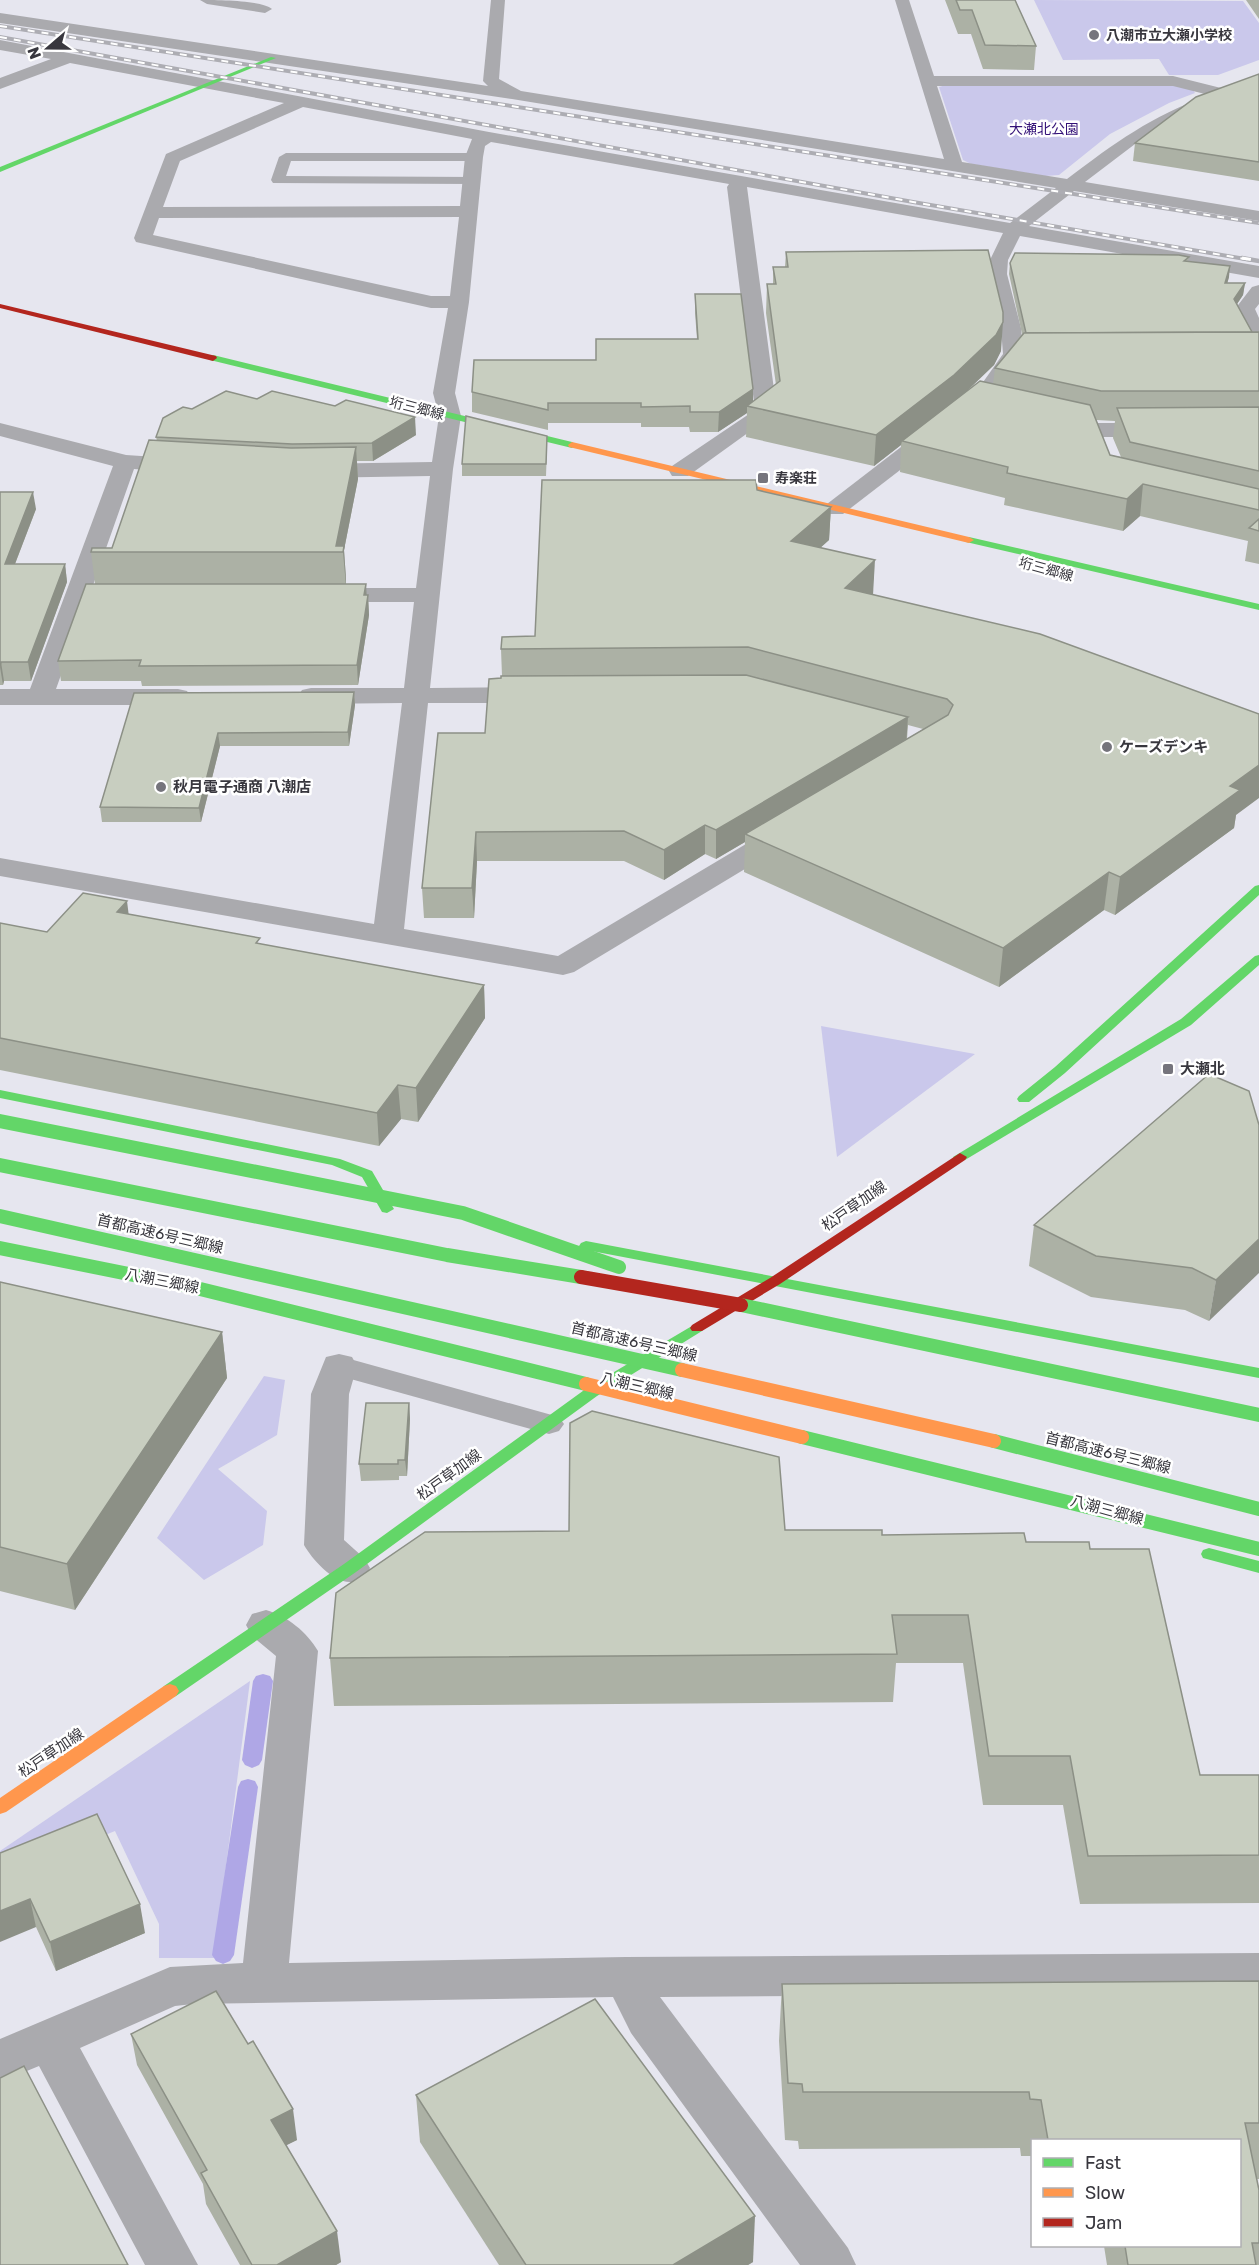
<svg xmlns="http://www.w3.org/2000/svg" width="1259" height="2265" font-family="Rubik,'Noto Sans JP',sans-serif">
  <rect width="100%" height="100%" fill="#e6e6ef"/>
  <!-- green -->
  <g fill="#cac8eb">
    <path d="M1034 0 1243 1 1259 23V60L1218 75H1169L1159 59 1063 60Z"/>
    <path d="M946 85H1174L1193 90 1195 93 1169 103 1110 134 1059 175 1045 176 971 164 963 160 939 87Z"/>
    <path d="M821 1026 975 1054 837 1157Z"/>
    <path d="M264 1376 285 1380 277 1435 218 1469 267 1511 263 1545 204 1580 157 1538Z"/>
    <path d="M250 1681 214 1958H159V1924L115 1831 4 1876 0 1872V1851Z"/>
  </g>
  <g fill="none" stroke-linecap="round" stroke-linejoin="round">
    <!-- stream -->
    <g fill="#afa7e6" fill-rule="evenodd">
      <path d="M263 1674 270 1676 273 1681 262 1760 259 1765 252 1768 245 1765 242 1760 253 1681 256 1676Z"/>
      <path d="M248 1779 255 1781 258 1787 234 1955 230 1961 223 1964 216 1961 212 1955 238 1787 241 1781Z"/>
    </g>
    <!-- lane -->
    <g fill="#aaaaae" fill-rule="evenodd">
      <path d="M286 153H474L481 157 474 161H291L286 176 477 177V183L472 184 273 183 271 180 279 157Z"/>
      <path d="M339 1356 559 1417 564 1424 559 1431 549 1434 329 1373 325 1366 329 1359Z"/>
    </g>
    <!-- street -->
    <g fill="#aaaaae" fill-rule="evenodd">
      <path d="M200 0C216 0 261 0 272 9L265 13 207 4Z"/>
      <path d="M491 0H505L499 79 521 91 944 159 895 0H909L934 76H1173L1225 89 1259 77V88L1184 116 1139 141 1085 182 1259 211V221L1074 191 1029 226 1259 266V278L1020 236 1008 260 1007 274 1021 328 1023 354 998 389H984L981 385 1003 354 1001 328 987 274 990 260 1003 233 747 187 777 412 688 476H672L669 471 672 466 755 410 727 187 729 184 491 142 485 146 483 157 469 302 455 393 461 416 453 469 430 688 532 687 541 689 545 695 541 701 532 703H428L404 929 558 956 773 828 783 826 793 828 797 834 793 840 574 972 563 975 0 876V858L374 924 402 703 311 704 302 702 298 696 302 690 311 688H404L414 602H321L312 600 309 595 312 590 321 588H416L430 476 312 478 304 476 301 471 304 466 312 464 432 462 439 416 433 393 448 308H431L136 242 134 238 166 154 284 103 70 63 0 89V78L51 59 0 50V40L489 132 1010 223 1056 188 512 99 0 23V13L488 86 483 81ZM937 86H1173L1209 95C1150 117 1116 142 1067 179L962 162ZM303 107 472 139 465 157 460 206 163 207 180 161ZM459 217 450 296H431L153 235 159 218Z"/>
      <path d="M1259 285V304L1255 309 1259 318V345L1252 343 1249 339 1235 309 1252 287Z"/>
      <path d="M1055 415 1097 423H1158L1166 425 1169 430 1166 435 1158 437H1097L1047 426 1044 421 1047 416Z"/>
      <path d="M0 423 126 455 186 459 194 461 197 466 194 471 186 473 134 469 92 588 135 590 138 595 135 600 87 602 56 689H178L187 691 191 697 187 703 178 705H0V689H30L113 466 0 436Z"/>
      <path d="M935 425 943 427 946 432 943 437 843 514H827L824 509 827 504 927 427Z"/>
      <path d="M339 1354 352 1357 357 1366 349 1394 344 1540 364 1558 370 1568 364 1578C360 1580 354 1583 350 1582 332 1582 312 1559 304 1545L311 1394 326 1357Z"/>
      <path d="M266 1610C287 1616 307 1632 318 1651L289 1963 626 1957 1259 1953V1993L660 1997 848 2248 856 2265H800L631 2033 613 1997 193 2004 175 2006 80 2048 198 2265H145L39 2066 0 2082V2039L170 1967 243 1963 276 1656 252 1636 246 1625 252 1614Z"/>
    </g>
    <!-- fast -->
    <g fill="#63d668" fill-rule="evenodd">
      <path d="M271 57 276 58 0 172V167Z"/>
      <path d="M213 355 572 442 576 445 572 448 210 360 209 358Z"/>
      <path d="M969 537 1259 604V610L966 542V538Z"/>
      <path d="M1259 885V895L1065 1073 1029 1102H1019L1017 1099 1019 1096 1055 1067 1255 886Z"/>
      <path d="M1259 955V965L1191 1025 965 1160H955L953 1157 1181 1019 1255 956Z"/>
      <path d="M0 1090 340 1159 372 1171 394 1209 387 1213 382 1212 362 1177 332 1165 0 1098Z"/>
      <path d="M586 1241 1259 1368V1378L581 1249 579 1246 581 1243Z"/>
      <path d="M697 1323 704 1328 702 1331 597 1396 356 1572 176 1696 170 1698 164 1696 161 1691 164 1686 344 1564 587 1388Z"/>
      <path d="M1209 1548 1259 1561V1573L1203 1558 1201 1554 1203 1550Z"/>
    </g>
    <!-- slow -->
    <g fill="#ff974d" fill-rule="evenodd">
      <path d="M572 442 969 537 974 540 969 543 569 447 568 445Z"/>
      <path d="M170 1684 176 1686 179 1691 176 1696 6 1812 0 1814V1798L164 1686Z"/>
    </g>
    <!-- jam -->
    <g fill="#b3261e" fill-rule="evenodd">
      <path d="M0 304 216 356 217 358 213 361 0 308Z"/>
      <path d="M960 1153 967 1157 965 1160 780 1284 702 1331H692L690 1328 692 1325 770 1278Z"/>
    </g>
    <!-- rail-far1 casing -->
    <g stroke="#adadb3" stroke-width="4">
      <g id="rail-far1">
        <path d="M0 26 1259 223"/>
        <path d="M0 37 913 202 1251 260"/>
      </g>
    </g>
    <!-- rail casing -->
    <g stroke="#adadb3" stroke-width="4.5">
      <path id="rail" d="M1242 258 1259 261"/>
    </g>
    <!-- rail-far1 -->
    <use href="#rail-far1" stroke="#fff" stroke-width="2" stroke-dasharray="7" stroke-linecap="butt"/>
    <!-- rail -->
    <use href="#rail" stroke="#fff" stroke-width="3" stroke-dasharray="9" stroke-linecap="butt"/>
    <!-- fast-bridge -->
    <g stroke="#63d668" stroke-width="14">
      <path d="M0 1121 463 1213 619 1267"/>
      <path d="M0 1165 447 1255 581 1277"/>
      <path d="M0 1216 682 1370"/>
      <path d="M0 1248 188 1286 586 1384"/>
      <path d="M741 1305 1259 1415"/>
      <path d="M802 1437 1259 1549"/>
      <path d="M994 1441 1259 1509"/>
    </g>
    <!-- slow-bridge -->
    <g stroke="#ff974d" stroke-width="14">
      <path d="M682 1370 994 1441"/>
      <path d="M586 1384 802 1437"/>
    </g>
    <!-- jam-bridge -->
    <path stroke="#b3261e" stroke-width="14" d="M581 1277 741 1305"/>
  </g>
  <!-- wall -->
  <g fill="#acb1a5" fill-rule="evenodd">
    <path d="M945 0H1015L1036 46 1034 70 983 69 971 34H958Z"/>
    <path d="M1246 0H1259V19Z"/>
    <path d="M1259 74V181L1133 161 1135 143Z"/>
    <path d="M786 252 1001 351 994 365 965 393 993 384 995 368 1022 334 1009 274 1010 263 1189 257 1188 261 1229 277 1227 283H1245L1243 295 1237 304 1252 332H1259V564L1245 561 1248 541 1140 516 1123 531 1004 505 1005 498 900 472 901 445 874 466 746 437 747 413 718 432H690L689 427H641V423H548V430L472 412V392L596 360 697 339 695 313V294L753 389V402L776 385 766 313 767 284H773V267H785ZM1096 420 1115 421 1113 438 1121 457 1110 455Z"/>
    <path d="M257 399 416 435 373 461H357L358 479 344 550 346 579V584H366V595H368L369 615 358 685 142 686 141 681H61L58 661 95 584 91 552 112 548 157 441 156 437 192 409Z"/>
    <path d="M547 448 546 476H462V464Z"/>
    <path d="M757 490 831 507 829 540 820 548 873 595 1236 815 1234 828 1115 915 1104 910 999 987 744 872 745 842 716 859 705 854 664 880 624 861H477L474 918H424L422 888 485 733 502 676 501 649 535 636ZM908 725 923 729 907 739Z"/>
    <path d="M0 492 36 509 15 564H65L67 582 31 681H4L3 685H0Z"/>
    <path d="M354 692 355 705 349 746H220L201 822H102L100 807 134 693Z"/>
    <path d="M129 914 260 944 484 985 485 1018 418 1122 401 1119 379 1146 0 1070V923L47 932Z"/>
    <path d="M1249 1091 1209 1321 1185 1310 1091 1297 1029 1266 1034 1225Z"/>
    <path d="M0 1282 222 1332 227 1378 75 1610 0 1591Z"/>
    <path d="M409 1403 410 1419 407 1476H399V1480L361 1481 359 1464Z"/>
    <path d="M785 1530 1026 1542 1090 1549 1200 1775H1259V1903L1080 1904 1063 1805H983L963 1663H896L893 1702 334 1706 330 1658Z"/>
    <path d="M0 1853 145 1933 56 1971 36 1927Z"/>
    <path d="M1259 1981V2179H1257L1259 2190V2265H1107L1104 2246H1239V2140H1032V2158V2156H1021L1020 2148 799 2149 798 2141 785 2140 779 2041 782 1984Z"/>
    <path d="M131 2034 297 2140 286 2145 341 2262 336 2265H240L206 2204 203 2184 137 2065Z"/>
    <path d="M416 2095 753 2262 748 2265H499L420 2142Z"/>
  </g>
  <!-- shaded-wall -->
  <g fill="#8c9086">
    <path d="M1230 266 1229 277 1224 295 1225 283Z"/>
    <path d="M1245 283 1243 295 1233 310 1234 299Z"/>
    <path d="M1003 322 1001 351 994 365 952 405 902 441 901 445 874 466 876 435Z"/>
    <path d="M753 389V408L747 406V413L718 432 719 412Z"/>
    <path d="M415 417 416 435 373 461 372 443Z"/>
    <path d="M356 447 358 479 344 550 346 579V586L343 552 336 546Z"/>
    <path d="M1143 484 1140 516 1123 531 1127 499Z"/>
    <path d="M33 492 36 509 8 582 5 564Z"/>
    <path d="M831 507 829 540 790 575 791 541Z"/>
    <path d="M875 560 873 595 845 588Z"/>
    <path d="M65 564 67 582 31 681 28 662Z"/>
    <path d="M366 584 367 601 368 595 369 615 358 685 357 665Z"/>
    <path d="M1 662 4 681 3 685 0 667Z"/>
    <path d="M354 692 355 705 349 746 348 732Z"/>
    <path d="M908 717 906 746 745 834V842L716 859V830Z"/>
    <path d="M218 733 220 746 201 822 199 808Z"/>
    <path d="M1259 765V798L1236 815 1234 828 1115 915 1120 877 1230 786Z"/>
    <path d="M705 825V854L664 880V850Z"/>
    <path d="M476 832 477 861 474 918 472 888Z"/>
    <path d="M1109 872 1104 910 999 987 1003 948Z"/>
    <path d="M127 901 131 933 117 912Z"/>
    <path d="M484 985 485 1018 418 1122 416 1088Z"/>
    <path d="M398 1085 401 1119 379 1146 377 1113Z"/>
    <path d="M1259 1239V1273L1209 1321 1216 1280Z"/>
    <path d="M222 1332 227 1378 75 1610 67 1564Z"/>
    <path d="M409 1403 410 1419 407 1476 405 1460Z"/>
    <path d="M30 1899 36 1927 0 1942V1911Z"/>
    <path d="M140 1904 145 1933 56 1971 50 1942Z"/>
    <path d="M293 2109 297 2140 275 2151 271 2120Z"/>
    <path d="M755 2216 753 2262 748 2265H673Z"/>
    <path d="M337 2231 341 2262 336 2265H277Z"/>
  </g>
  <!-- building -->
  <g fill="#c8cec0" stroke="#8c9086" stroke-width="1.5">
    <path d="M956 0H1015L1036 46 985 45 972 10H960Z"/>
    <path d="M1259 74V162L1135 143 1196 97Z"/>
    <path d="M988 250 1003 312V322L996 335 954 375 876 435 747 406 780 381 767 284H776L773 267H788L786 252Z"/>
    <path d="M1015 253 1179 255 1189 257 1184 261 1230 266 1225 283H1245L1234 299 1252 332 1026 333 1010 263Z"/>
    <path d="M695 294H741L753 389 719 412H690V406L641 407V403H548V410L472 392 474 360H596V339H698Z"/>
    <path d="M1259 332V391H1101L995 368 1024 333Z"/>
    <path d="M980 381 1090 405 1110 455 1259 489V510L1143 484 1127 499 1007 473 1008 467 902 441Z"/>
    <path d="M226 391 257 399 272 391 335 406 346 400 415 417 372 443 292 444 156 437 163 418 183 407 192 409Z"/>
    <path d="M1259 407V471L1130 442 1117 408Z"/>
    <path d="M466 416 547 436 546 464H462Z"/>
    <path d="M149 440 291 448 356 447 336 546H344L343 552H91L92 548H112Z"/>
    <path d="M542 480H756L757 490 831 507 791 541 875 560 845 588 1040 634 1259 714V765L1230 786 1240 790 1120 877 1109 872 1003 948 745 834 948 715 953 705 947 699 748 647 501 649 502 637 535 636Z"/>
    <path d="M0 492H33L5 564H65L28 662H1L0 666Z"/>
    <path d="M1259 519V531L1249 528Z"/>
    <path d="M86 584H366L364 595H368L357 665 139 666 141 660 58 661Z"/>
    <path d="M746 675 908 717 716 830 705 825 664 850 624 831 476 832 472 888H422L438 733H485L489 679 501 678V676Z"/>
    <path d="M354 692 348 732 218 733 199 808 100 807 134 693Z"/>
    <path d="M83 893 127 901 117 912 260 938 256 943 484 985 416 1088 398 1085 377 1113 0 1038V923L47 932Z"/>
    <path d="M1209 1074 1249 1091 1259 1125V1239L1216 1280 1192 1268 1096 1256 1034 1225Z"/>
    <path d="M0 1282 222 1332 67 1564 0 1547Z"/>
    <path d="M366 1403H409L405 1460H398V1464H359Z"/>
    <path d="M592 1411 779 1457 785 1530H882V1535L1024 1533 1026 1542H1089L1090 1549H1149L1200 1775H1259V1855L1088 1856 1070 1756H989L968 1615H892L897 1654 330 1658 336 1593 425 1532 569 1531 570 1423Z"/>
    <path d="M97 1814 140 1904 50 1942 30 1899 0 1911V1853Z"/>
    <path d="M1259 1981V2123H1245L1259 2190V2243H1252L1256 2265H1128L1125 2246H1239V2140H1048L1041 2100 1030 2099 1029 2092H803L802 2084 788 2083 782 1984Z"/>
    <path d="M216 1991 248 2044 253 2041 293 2109 271 2120 337 2231 277 2265H252L201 2173 207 2170 131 2034Z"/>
    <path d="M595 1999 755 2216 673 2265H526L416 2095Z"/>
    <path d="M24 2066 128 2265H0V2078Z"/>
  </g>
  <!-- markers -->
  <g fill="#75747c" stroke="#fff" stroke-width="2">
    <circle cx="1094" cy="35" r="6"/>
    <rect x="757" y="472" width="12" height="12" rx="3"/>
    <circle cx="1107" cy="747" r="6"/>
    <circle cx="161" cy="787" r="6"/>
    <rect x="1162" y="1063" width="12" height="12" rx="3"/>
  </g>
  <g text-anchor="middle" stroke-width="5" stroke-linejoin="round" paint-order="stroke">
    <!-- far-poi labels -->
    <g font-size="14" font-weight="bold" fill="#38373e" stroke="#fff" text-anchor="start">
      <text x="1106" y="40">八潮市立大瀬小学校</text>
      <text x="775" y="483">寿楽荘</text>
    </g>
    <!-- far-park labels -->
    <g font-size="14" fill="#317" stroke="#fff">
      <text x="1044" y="134">大瀬北公園</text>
    </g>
    <!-- far-street labels -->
    <g font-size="14" fill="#38373e" stroke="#fff">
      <text transform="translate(417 408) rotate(14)" y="5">垳三郷線</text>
      <text transform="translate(1046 569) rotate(15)" y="5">垳三郷線</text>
    </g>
    <!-- poi labels -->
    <g font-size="15" font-weight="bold" fill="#38373e" stroke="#fff" text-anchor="start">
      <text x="1119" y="752">ケーズデンキ</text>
      <text x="173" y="792">秋月電子通商 八潮店</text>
      <text x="1180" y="1074">大瀬北</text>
    </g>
    <!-- street labels -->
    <g font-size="15" fill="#38373e" stroke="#fff">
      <text transform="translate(854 1206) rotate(-35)" y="5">松戸草加線</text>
      <text transform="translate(160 1234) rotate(13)" y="5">首都高速6号三郷線</text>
      <text transform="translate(162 1281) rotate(11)" y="5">八潮三郷線</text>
      <text transform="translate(634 1342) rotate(13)" y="5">首都高速6号三郷線</text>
      <text transform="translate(637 1386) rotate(13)" y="5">八潮三郷線</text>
      <text transform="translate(1108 1453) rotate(14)" y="5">首都高速6号三郷線</text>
      <text transform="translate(449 1475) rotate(-36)" y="5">松戸草加線</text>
      <text transform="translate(1107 1510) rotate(15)" y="5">八潮三郷線</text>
      <text transform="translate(51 1753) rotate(-34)" y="5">松戸草加線</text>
    </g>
  </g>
  <!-- legend -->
  <rect x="1031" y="2139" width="210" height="108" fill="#ffffff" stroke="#afafb2" stroke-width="1.5"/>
  <rect x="1043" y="2158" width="30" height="9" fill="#63d668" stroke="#afafb2" stroke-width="1.5"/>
  <text x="1085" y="2169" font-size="18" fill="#38373e">Fast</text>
  <rect x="1043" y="2188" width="30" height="9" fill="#ff974d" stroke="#afafb2" stroke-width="1.5"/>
  <text x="1085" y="2199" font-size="18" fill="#38373e">Slow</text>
  <rect x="1043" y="2218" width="30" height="9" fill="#b3261e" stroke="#afafb2" stroke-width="1.5"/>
  <text x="1085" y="2229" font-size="18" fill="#38373e">Jam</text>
  <!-- north arrow -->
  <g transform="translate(48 48) rotate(250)" stroke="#ffffff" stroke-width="4.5" paint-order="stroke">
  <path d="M0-4.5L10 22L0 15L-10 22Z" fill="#38373e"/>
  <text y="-9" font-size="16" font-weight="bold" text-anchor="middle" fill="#38373e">N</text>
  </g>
</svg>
